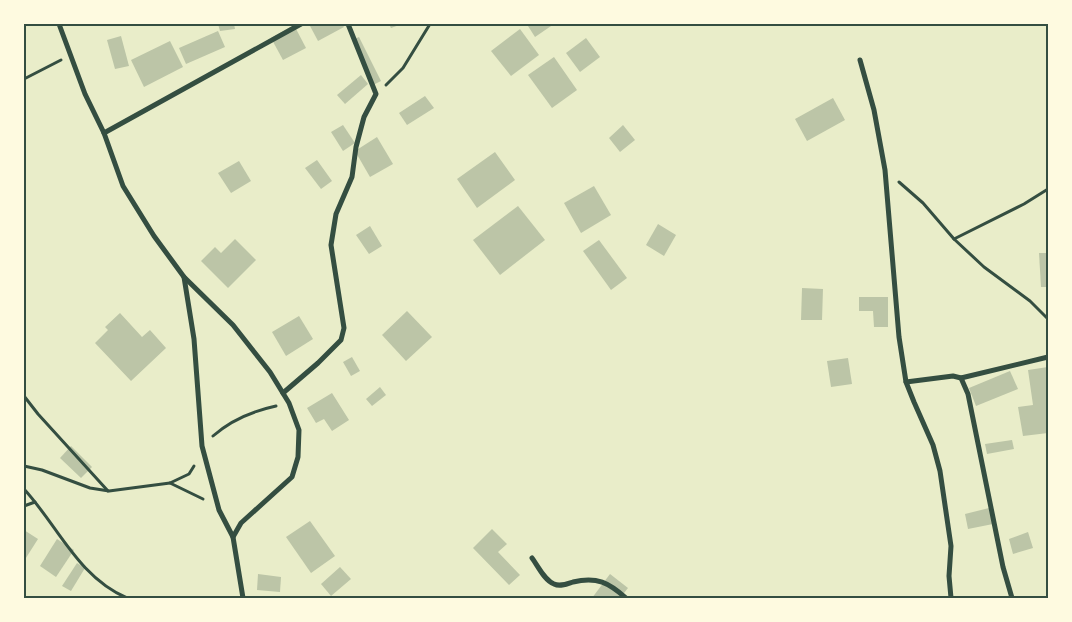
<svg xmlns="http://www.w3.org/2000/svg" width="1072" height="622" font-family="'Sofia Sans Condensed',sans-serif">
  <rect width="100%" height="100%" fill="#e9edc9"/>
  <!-- building -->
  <g fill="#bcc5a7">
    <path d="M218 24H234L235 29 220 31Z"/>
    <path d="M309 24H342L344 27 318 41Z"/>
    <path d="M389 24H402L391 28Z"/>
    <path d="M532 24H554L535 37 528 26Z"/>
    <path d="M294 25 306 48 283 60 271 38Z"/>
    <path d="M520 29 539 55 511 76 491 51Z"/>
    <path d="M218 31 225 47 186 64 179 48Z"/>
    <path d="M121 36 129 66 115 69 107 40Z"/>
    <path d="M359 37 381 81 373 85 352 40Z"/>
    <path d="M586 38 600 57 580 72 566 53Z"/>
    <path d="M170 41 183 67 144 87 131 60Z"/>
    <path d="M554 57 577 90 552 108 528 75Z"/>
    <path d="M361 75 368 84 345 104 337 95Z"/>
    <path d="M425 96 434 108 407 125 399 113Z"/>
    <path d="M833 98 845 120 807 141 795 119Z"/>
    <path d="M343 125 355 143 343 151 331 132Z"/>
    <path d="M623 125 635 140 620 152 609 138Z"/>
    <path d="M377 137 393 164 370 177 355 151Z"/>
    <path d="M495 152 515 180 477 208 457 179Z"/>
    <path d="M317 160 332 181 321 189 305 168Z"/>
    <path d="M239 161 251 181 231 193 218 173Z"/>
    <path d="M594 186 611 215 581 233 564 203Z"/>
    <path d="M518 206 545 240 500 275 473 240Z"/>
    <path d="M658 224 676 235 664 256 646 245Z"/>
    <path d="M370 226 382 246 369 254 356 235Z"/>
    <path d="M235 239 256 260 228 288 201 261 215 247 221 253Z"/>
    <path d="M599 240 627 278 611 290 583 251Z"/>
    <path d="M1039 253H1048V287H1041Z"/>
    <path d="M802 288 823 289 822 320H801Z"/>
    <path d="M859 297H888V327H874L873 311H859Z"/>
    <path d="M407 311 432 337 406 361 382 335Z"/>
    <path d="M120 313 142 337 150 330 166 348 131 381 95 343 108 330 105 327Z"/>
    <path d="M299 316 313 339 286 356 272 332Z"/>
    <path d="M352 357 360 371 351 376 343 362Z"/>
    <path d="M848 358 852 384 831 387 827 361Z"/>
    <path d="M1048 367V433L1023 436 1018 407 1033 405 1028 370Z"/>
    <path d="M1010 371 1018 389 976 406 969 388Z"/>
    <path d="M380 387 386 395 372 406 366 399Z"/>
    <path d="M332 393 349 420 332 431 324 419 316 423 307 408Z"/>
    <path d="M1012 440 1014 449 987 454 985 444Z"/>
    <path d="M71 446 92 467 81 478 60 458Z"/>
    <path d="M989 508 993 524 968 529 965 514Z"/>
    <path d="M310 521 335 556 311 573 286 537Z"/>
    <path d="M492 529 507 544 498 552 520 575 509 585 473 548Z"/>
    <path d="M24 530 38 539 24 561Z"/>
    <path d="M1028 532 1033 548 1013 554 1009 539Z"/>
    <path d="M57 539 74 550 56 577 40 566Z"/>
    <path d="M77 563 85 568 71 591 62 586Z"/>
    <path d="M340 567 351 579 331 596 321 584Z"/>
    <path d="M258 574 281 577 280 592 257 590Z"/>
    <path d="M610 574 628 588 620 598H592Z"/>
  </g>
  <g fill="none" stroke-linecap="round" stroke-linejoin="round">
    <!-- path -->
    <g stroke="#344e41" stroke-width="3">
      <path d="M24 79 61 60"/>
      <path d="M386 85 403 68 430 24"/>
      <path d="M899 182 923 203 954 239 984 267 1030 301 1048 319"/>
      <path d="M954 239 1024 204 1048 189"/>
      <path d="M24 396 38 414 108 491"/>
      <path d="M213 436C231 420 253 411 276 406"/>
      <path d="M24 466 42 470 90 488 109 491 170 483 189 474 194 466"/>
      <path d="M170 483 203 499"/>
      <path d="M24 489C58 526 78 577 127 598"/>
      <path d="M24 506 35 502"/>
    </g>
    <!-- minor -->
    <g stroke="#344e41" stroke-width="5">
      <path d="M59 24 85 94 104 133 123 186 154 236 184 277 233 325 270 372 289 403 299 430 298 457 292 477 241 523 233 537 243 598"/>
      <path d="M860 60 874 110 885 170 899 337 906 382 914 402 933 445 940 471 951 546 949 576 951 598"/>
      <path d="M104 133 301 24"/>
      <path d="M184 277 194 339 202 446 219 510 233 537"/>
      <path d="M961 378 1048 357"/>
      <path d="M906 382 953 376 961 378 968 394 1003 567 1012 598"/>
      <path d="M283 393 318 363 341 340 344 328 331 245 336 214 352 177 356 147 364 117 376 94 348 24"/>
      <path d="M532 558C538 566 544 580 554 584 560 587 567 584 573 582 597 576 609 583 626 598"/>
    </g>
  </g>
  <!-- border -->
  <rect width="1072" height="622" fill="none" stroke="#fefae0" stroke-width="50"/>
  <rect x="25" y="25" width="1022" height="572" fill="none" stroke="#344e41" stroke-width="2"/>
</svg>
